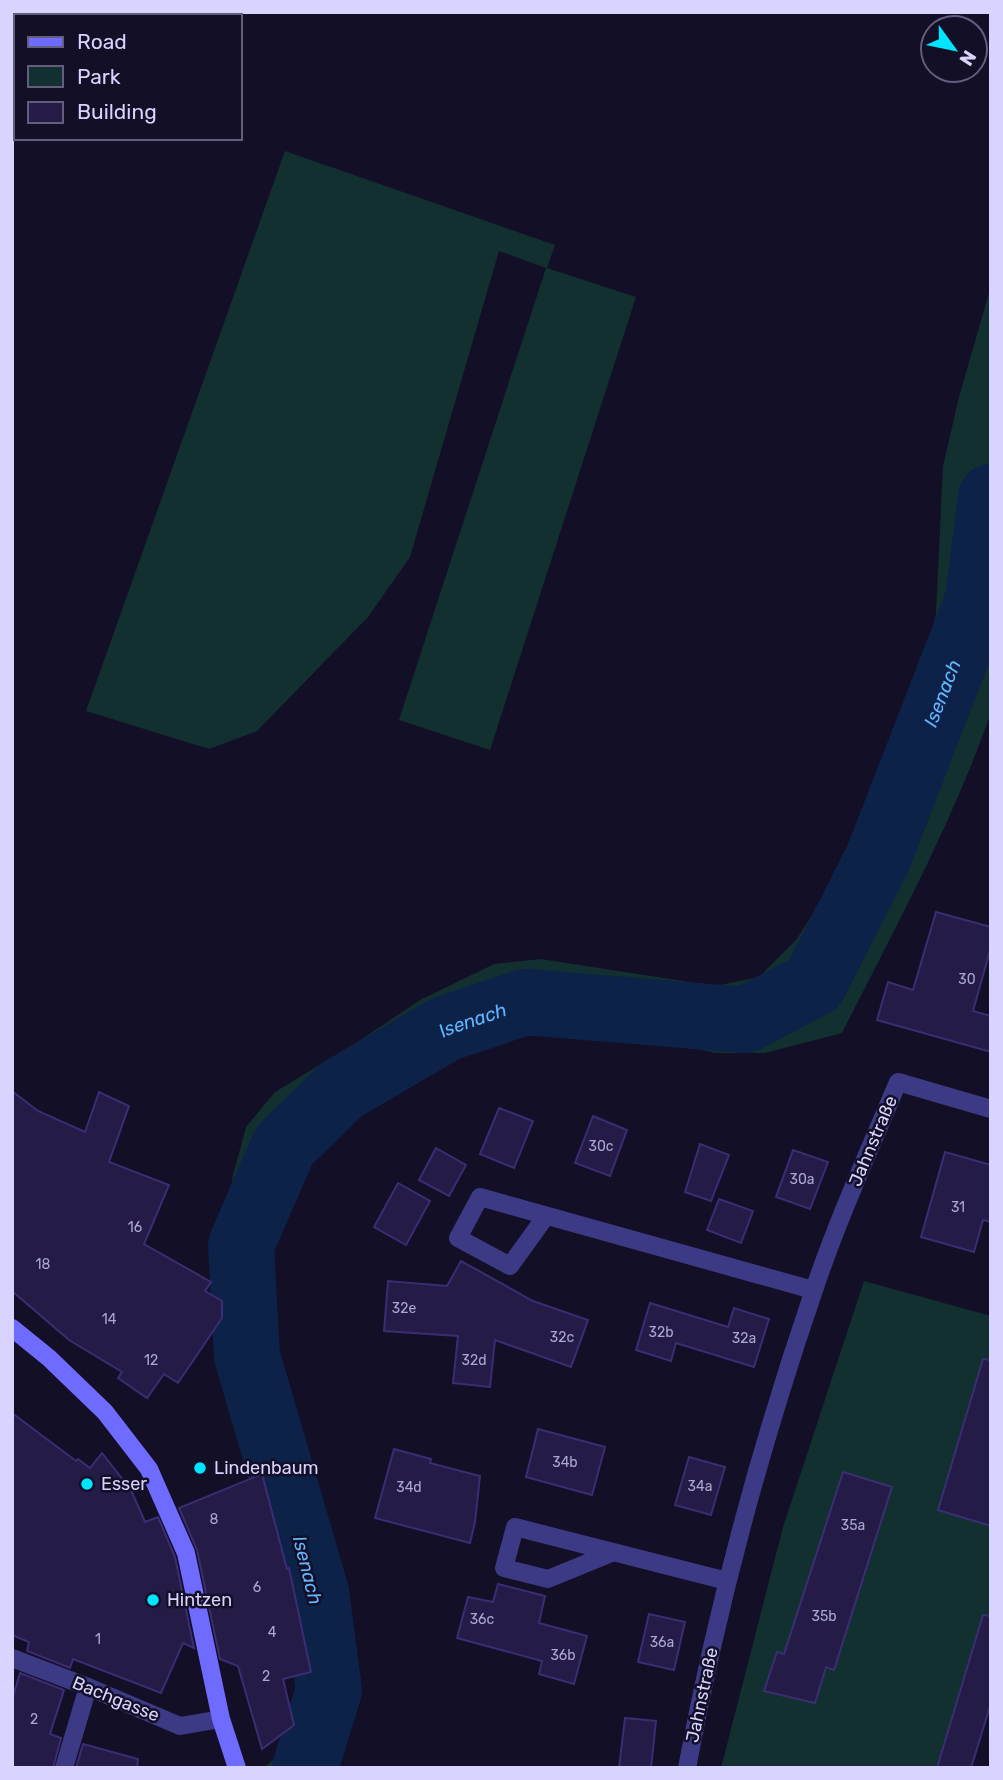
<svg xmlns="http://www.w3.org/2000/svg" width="1003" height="1780" font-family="Rubik,sans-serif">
  <rect width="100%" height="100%" fill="#130f26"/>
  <!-- green -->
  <g fill="#12302f">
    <path d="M285 151 555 245 547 268 636 297 490 750 399 720 546 268 499 251 410 557 368 617 257 731 209 749 86 711Z"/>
    <path d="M991 286V713C952 824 895 928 842 1033L765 1053H715L640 1035 516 1019 437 1056 329 1123 280 1170 257 1254 285 1425 319 1535 349 1668 341 1743 329 1768H264L302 1732 320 1670 303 1598 282 1548 224 1330 222 1266 225 1220 233 1175 246 1127 275 1092 359 1041 420 1000 494 964 541 959 715 986 759 977 796 940 825 895 922 681 936 613 943 466 959 397Z"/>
    <path d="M864 1281 991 1316V1703L971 1768H721L783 1527Z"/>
  </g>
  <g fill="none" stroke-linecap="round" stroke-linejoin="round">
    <!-- river -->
    <path stroke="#0c2248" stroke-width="66" id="s1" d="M305 1768 329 1690 316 1592 247 1356 241 1245 284 1146 341 1090 445 1029 525 1002 745 1020 814 984 878 858 978 600 991 497"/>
  </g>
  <!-- building -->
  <g fill="#241b47" stroke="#3b2d73" stroke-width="2">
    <path d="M936 912 991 927V947L973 1011 991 1016V1052L877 1020 888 982 913 990Z"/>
    <path d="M12 1091 38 1111 85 1132 99 1092 129 1106 109 1162 169 1185 144 1244 211 1282 205 1291 222 1301V1318L178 1383 164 1374 147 1398 118 1378 122 1372 69 1340 12 1291Z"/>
    <path d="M499 1108 533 1121 514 1168 480 1154Z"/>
    <path d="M593 1116 627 1130 610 1176 575 1163Z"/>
    <path d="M700 1144 729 1155 711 1201 685 1192Z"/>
    <path d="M436 1148 466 1165 449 1196 419 1180Z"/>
    <path d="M793 1150 828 1162 810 1209 776 1197Z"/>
    <path d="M945 1152 991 1165V1222L983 1220 974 1252 921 1237Z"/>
    <path d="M398 1183 430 1201 406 1245 374 1227Z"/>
    <path d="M719 1199 753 1211 741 1243 707 1230Z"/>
    <path d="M461 1261 533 1301 588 1320 571 1367 495 1340 490 1387 453 1383 458 1336 384 1331 388 1281 447 1286Z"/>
    <path d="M650 1303 728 1327 734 1308 769 1319 754 1367 676 1343 671 1361 636 1350Z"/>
    <path d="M983 1359 991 1360V1526L938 1510Z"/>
    <path d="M12 1413 76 1461 78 1459 90 1468 102 1453 131 1490 145 1522 158 1517 175 1557 194 1648 183 1643 161 1693 73 1659 70 1668 27 1651 29 1642 12 1635Z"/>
    <path d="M538 1429 605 1447 592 1495 526 1477Z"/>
    <path d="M394 1449 431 1459 430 1463 480 1476 475 1522 470 1543 375 1518Z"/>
    <path d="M689 1457 725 1467 711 1515 675 1505Z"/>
    <path d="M843 1472 892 1487 834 1670 826 1667 815 1703 764 1691 777 1652 784 1654Z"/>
    <path d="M262 1474 287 1569 289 1568 311 1672 283 1679 294 1725 262 1749 238 1666 220 1659 197 1550 179 1508Z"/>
    <path d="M498 1584 545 1596 539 1623 587 1636 574 1684 539 1674 542 1661 457 1638 468 1597 493 1602Z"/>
    <path d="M649 1614 685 1622 674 1670 638 1662Z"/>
    <path d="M983 1615 991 1616V1703L971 1768H937Z"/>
    <path d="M20 1673 64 1690 50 1734 61 1738 53 1768H12V1700Z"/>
    <path d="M625 1718 656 1721 651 1768H619Z"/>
    <path d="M83 1744 138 1759 137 1768H76Z"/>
  </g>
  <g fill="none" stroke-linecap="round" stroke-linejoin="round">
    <!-- minor -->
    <g stroke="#3d3a85" stroke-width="18">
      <path d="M546 1216 510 1266 458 1238 480 1197 813 1290"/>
      <path d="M614 1552 548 1579 504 1568 515 1527 727 1581"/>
      <path d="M12 1658 88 1687 180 1726 221 1719"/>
      <path d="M64 1768 88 1687"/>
      <path d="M687 1768C717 1607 760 1448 813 1293 837 1221 869 1151 898 1082L991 1109"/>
    </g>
    <!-- secondary -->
    <path stroke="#6f6bff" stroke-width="18" d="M12 1328 49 1358 105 1412 149 1469 186 1553 221 1719 237 1768"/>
  </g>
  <!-- markers -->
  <g fill="#00e5ff" stroke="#130f26" stroke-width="2.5">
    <circle cx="200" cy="1468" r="7"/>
    <circle cx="87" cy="1484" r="7"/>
    <circle cx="153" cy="1600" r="7"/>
  </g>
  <g text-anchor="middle" stroke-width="5" stroke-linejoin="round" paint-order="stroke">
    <!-- number labels -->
    <g font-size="14" fill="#aca6d1">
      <text x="967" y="984">30</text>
      <text x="601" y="1151">30c</text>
      <text x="802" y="1184">30a</text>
      <text x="958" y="1212">31</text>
      <text x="135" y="1232">16</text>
      <text x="43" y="1269">18</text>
      <text x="404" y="1313">32e</text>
      <text x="109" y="1324">14</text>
      <text x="661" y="1337">32b</text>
      <text x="562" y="1342">32c</text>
      <text x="744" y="1343">32a</text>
      <text x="151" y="1365">12</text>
      <text x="474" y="1365">32d</text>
      <text x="565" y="1467">34b</text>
      <text x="700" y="1491">34a</text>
      <text x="409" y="1492">34d</text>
      <text x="214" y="1524">8</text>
      <text x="853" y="1530">35a</text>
      <text x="257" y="1592">6</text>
      <text x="824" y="1621">35b</text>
      <text x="482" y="1624">36c</text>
      <text x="272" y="1637">4</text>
      <text x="98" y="1644">1</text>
      <text x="662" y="1647">36a</text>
      <text x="563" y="1660">36b</text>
      <text x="266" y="1681">2</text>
      <text x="34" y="1724">2</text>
    </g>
    <!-- street labels -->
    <g font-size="18" fill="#d9d4ff" stroke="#130f26">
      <text transform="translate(873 1141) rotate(-67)" y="6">Jahnstraße</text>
      <text transform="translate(702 1695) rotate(-78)" y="6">Jahnstraße</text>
      <text transform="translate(116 1699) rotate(22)" y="6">Bachgasse</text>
    </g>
    <!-- poi labels -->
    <g font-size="18" fill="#d9d4ff" stroke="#130f26" text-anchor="start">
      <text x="214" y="1474">Lindenbaum</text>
      <text x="101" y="1490">Esser</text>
      <text x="167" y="1606">Hintzen</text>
    </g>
    <!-- water labels -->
    <g font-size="19" font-style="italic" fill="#62b6ff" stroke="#130f26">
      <text dy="7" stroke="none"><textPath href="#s1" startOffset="1547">Isenach</textPath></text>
      <text dy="7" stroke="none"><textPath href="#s1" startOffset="875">Isenach</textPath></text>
      <text transform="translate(308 1570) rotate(76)" y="7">Isenach</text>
    </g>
  </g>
  <!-- border -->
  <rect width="1003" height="1780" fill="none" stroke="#d9d4ff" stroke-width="28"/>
  <!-- legend -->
  <rect x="14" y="14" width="228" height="126" fill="#130f26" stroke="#625e7d" stroke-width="2"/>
  <rect x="28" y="37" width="35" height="10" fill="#6f6bff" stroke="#625e7d" stroke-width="2"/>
  <text x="77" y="49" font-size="21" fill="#d9d4ff">Road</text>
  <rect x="28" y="66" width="35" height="21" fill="#12302f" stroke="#625e7d" stroke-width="2"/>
  <text x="77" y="84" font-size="21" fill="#d9d4ff">Park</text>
  <rect x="28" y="102" width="35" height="21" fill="#241b47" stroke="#625e7d" stroke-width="2"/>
  <text x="77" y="119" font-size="21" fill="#d9d4ff">Building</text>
  <!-- north arrow -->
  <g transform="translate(954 49) rotate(123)"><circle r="33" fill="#130f26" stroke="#625e7d" stroke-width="2"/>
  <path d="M0-5L12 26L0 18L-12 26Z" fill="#00e5ff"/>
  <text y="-10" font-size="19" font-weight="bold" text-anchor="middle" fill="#d9d4ff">N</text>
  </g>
</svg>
